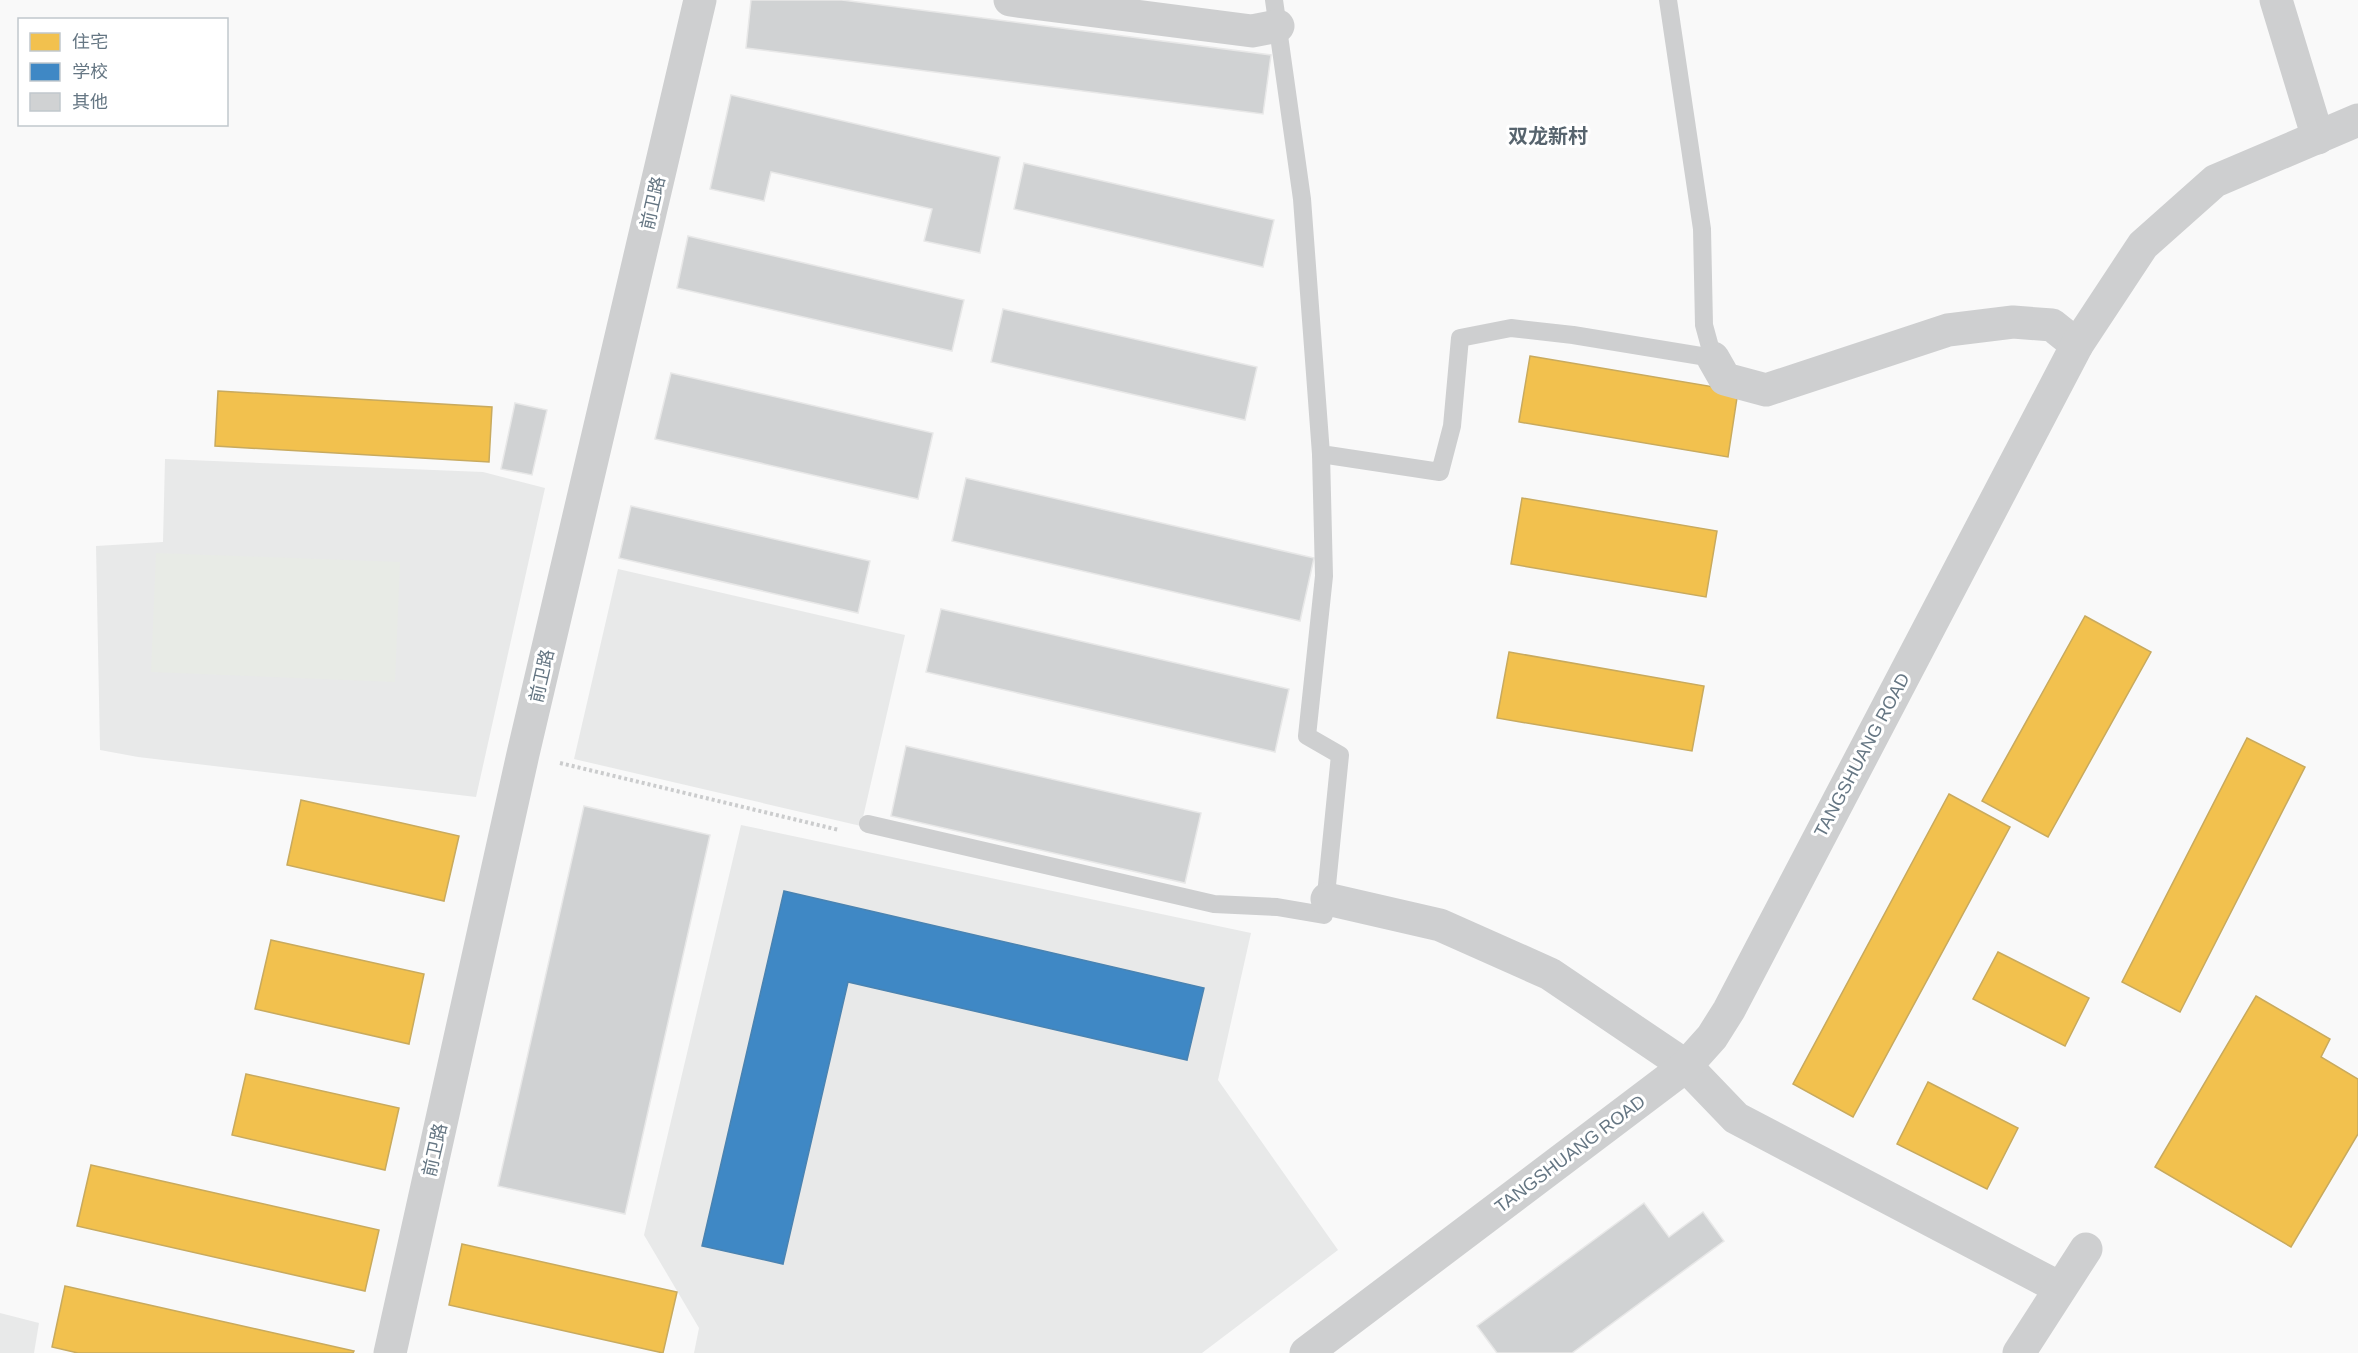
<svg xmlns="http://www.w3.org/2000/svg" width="2358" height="1353" font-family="Helvetica,'Noto Sans SC',sans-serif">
  <rect width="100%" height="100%" fill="#f9f9f9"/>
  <!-- built -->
  <g fill="#e8e9e9">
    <path d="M165 459 483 472 545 488 476 797 138 757 100 750 96 546 163 542Z"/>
    <path d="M618 569 905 635 861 826 574 759Z"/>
    <path d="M741 825 1251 933 1218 1080 1338 1250 1202 1353H694L699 1328 644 1235Z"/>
    <path d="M0 1313 39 1323 34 1353H0Z"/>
  </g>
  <!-- garden -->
  <path fill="#e8ebe6" d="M156 553 400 562 395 682 151 672Z"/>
  <!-- homes -->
  <g fill="#f2c14e" stroke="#c8aa5e" stroke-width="1.5">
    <path d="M1530 356 1738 391 1728 457 1519 422Z"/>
    <path d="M218 391 492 407 489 462 215 446Z"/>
    <path d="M1522 498 1717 531 1706 597 1511 564Z"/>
    <path d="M2085 616 2151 652 2048 837 1982 801Z"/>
    <path d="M1509 652 1704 686 1692 751 1497 718Z"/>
    <path d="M2247 738 2305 767 2180 1012 2122 982Z"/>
    <path d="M1949 794 2010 827 1853 1117 1793 1084Z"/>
    <path d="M301 800 459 836 444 901 287 865Z"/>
    <path d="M271 940 424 974 409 1044 255 1009Z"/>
    <path d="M1998 952 2089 998 2065 1046 1973 999Z"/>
    <path d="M2256 996 2330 1039 2321 1057 2358 1079V1134L2291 1247 2155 1167Z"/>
    <path d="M246 1074 399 1108 385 1170 232 1135Z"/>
    <path d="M1928 1082 2018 1128 1987 1189 1897 1144Z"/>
    <path d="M91 1165 379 1230 365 1291 77 1226Z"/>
    <path d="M462 1244 677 1292 663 1353 449 1305Z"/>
    <path d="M65 1286 354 1351 353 1353H78L52 1347Z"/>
  </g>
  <!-- schools -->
  <path fill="#3f88c5" stroke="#4a83b1" stroke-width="1.5" d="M784 891 1204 988 1187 1060 848 982 783 1264 702 1246Z"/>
  <!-- building -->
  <g fill="#d0d2d3" stroke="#e8e8e8" stroke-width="1.5">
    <path d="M751 0H842L1271 55 1263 114 746 48Z"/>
    <path d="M731 95 1000 157 980 253 924 241 932 209 771 172 764 201 710 189Z"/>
    <path d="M1024 163 1274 220 1263 267 1014 209Z"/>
    <path d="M688 236 964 300 952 351 677 288Z"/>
    <path d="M1003 309 1257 367 1245 420 991 362Z"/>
    <path d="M671 373 933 433 918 499 655 439Z"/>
    <path d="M515 403 547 410 532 475 501 469Z"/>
    <path d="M966 478 1314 558 1300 621 952 541Z"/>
    <path d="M631 506 870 561 858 613 619 558Z"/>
    <path d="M941 609 1289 689 1275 752 926 672Z"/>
    <path d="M906 746 1201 813 1185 883 891 816Z"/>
    <path d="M584 806 710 835 625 1214 498 1186Z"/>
    <path d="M1644 1203 1669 1237 1703 1212 1724 1241 1572 1353H1497L1477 1326Z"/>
  </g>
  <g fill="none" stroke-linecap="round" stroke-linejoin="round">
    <!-- path -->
    <path stroke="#cbcccd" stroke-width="4" stroke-dasharray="3 3" stroke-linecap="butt" d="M560 763 839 830"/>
    <!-- service -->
    <g stroke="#cecfd0" stroke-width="18">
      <path d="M1274 0 1302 199 1321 454 1440 472 1452 426 1460 338 1511 328 1573 335 1713 358 1704 325 1702 229 1668 0"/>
      <path d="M868 824 1214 904 1277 907 1324 915 1340 755 1307 736 1324 576 1321 454"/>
    </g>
    <!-- minor -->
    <g stroke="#cecfd0" stroke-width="33">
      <path d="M1010 0 1252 31 1278 26"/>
      <path d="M2276 0 2318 138"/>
      <path d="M1713 358 1725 379 1766 390 1948 330 2013 322 2052 325 2077 345"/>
      <path d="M1327 899 1440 925 1550 974 1686 1066 1736 1118 2060 1288"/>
      <path d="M390 1353 523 754 700 0"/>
      <path d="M2019 1353 2086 1249"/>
    </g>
    <!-- tertiary -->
    <path stroke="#cecfd0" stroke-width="33" d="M1306 1353 1686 1066 1712 1037 1729 1010 2077 345 2143 245 2215 181 2358 120"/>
  </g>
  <g text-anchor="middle" stroke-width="6" stroke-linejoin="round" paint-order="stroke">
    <!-- street labels -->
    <g font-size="18" fill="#657683" stroke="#fff">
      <text transform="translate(653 203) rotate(-77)" y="6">前卫路</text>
      <text transform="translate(542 676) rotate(-77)" y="6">前卫路</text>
      <text transform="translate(1862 755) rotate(-62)" y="6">TANGSHUANG ROAD</text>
      <text transform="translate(435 1150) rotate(-77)" y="6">前卫路</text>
      <text transform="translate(1570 1154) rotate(-37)" y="6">TANGSHUANG ROAD</text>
    </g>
    <!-- neighbourhood labels -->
    <g font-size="20" font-weight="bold" fill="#57646e" stroke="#fff">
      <text x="1548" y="143">双龙新村</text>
    </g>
  </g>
  <!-- legend -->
  <rect x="18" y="18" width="210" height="108" fill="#ffffff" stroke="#c1c8cd" stroke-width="1.5"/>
  <rect x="30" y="33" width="30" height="18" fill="#f2c14e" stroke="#c1c8cd" stroke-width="1.5"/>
  <text x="72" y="48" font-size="18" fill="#657683">住宅</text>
  <rect x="30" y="63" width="30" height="18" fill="#3f88c5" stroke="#c1c8cd" stroke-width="1.5"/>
  <text x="72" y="78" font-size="18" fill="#657683">学校</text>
  <rect x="30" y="93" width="30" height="18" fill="#d0d2d3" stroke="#c1c8cd" stroke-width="1.5"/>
  <text x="72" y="108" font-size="18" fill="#657683">其他</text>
</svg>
